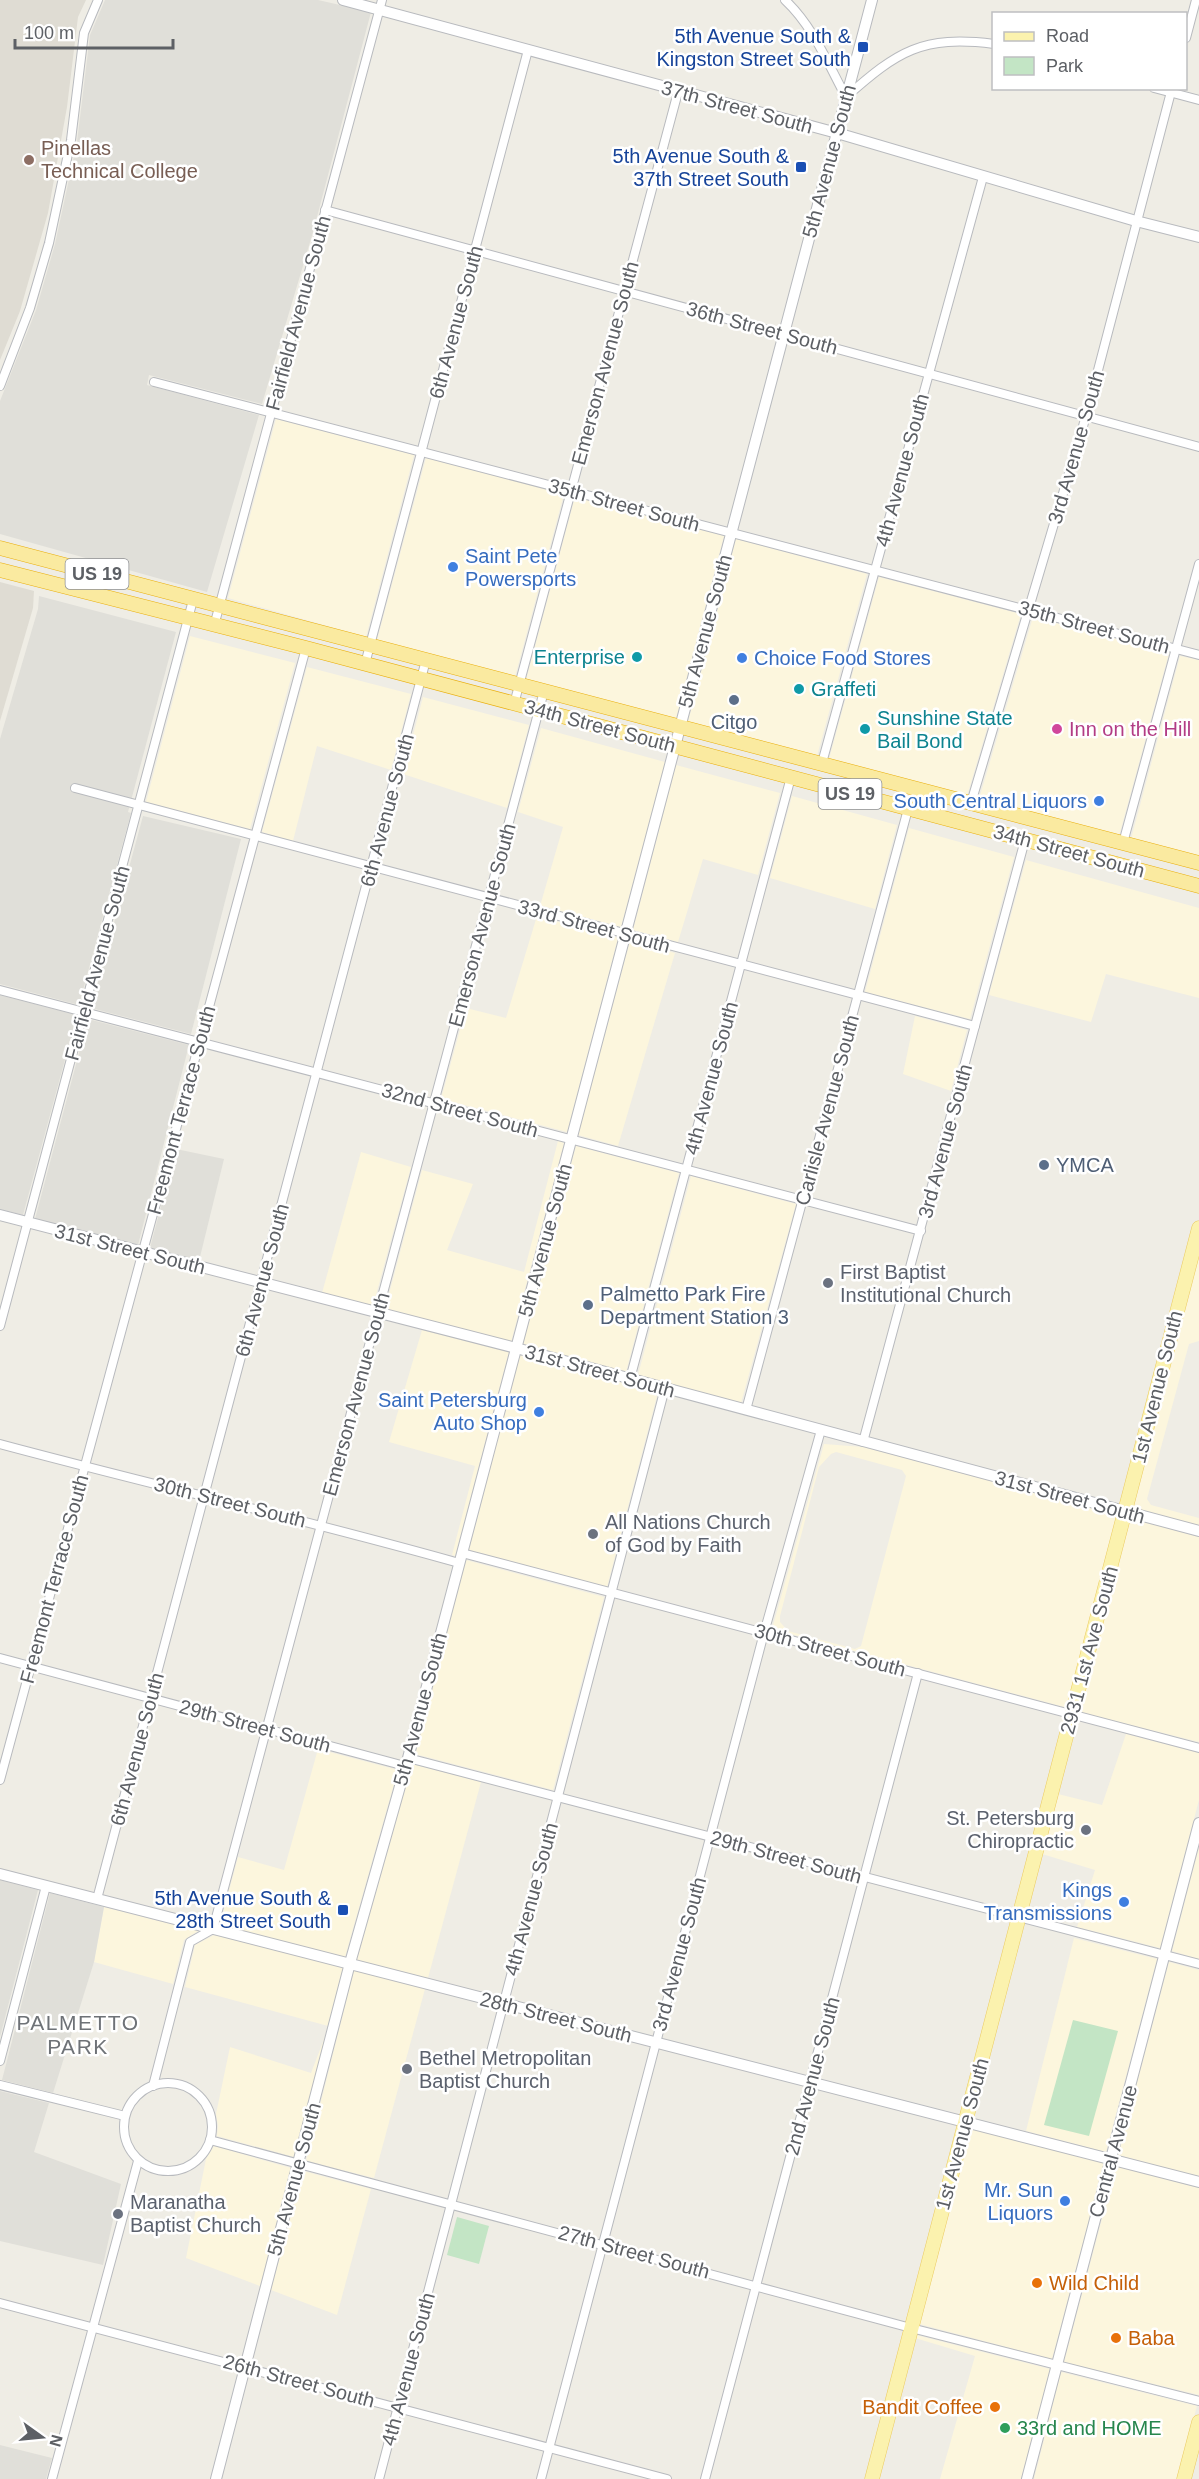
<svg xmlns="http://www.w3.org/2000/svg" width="1199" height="2479" font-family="Arial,sans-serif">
  <rect width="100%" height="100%" fill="#efede5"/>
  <!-- commercial -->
  <g fill="#fcf6dd" fill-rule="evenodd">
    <path d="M276 419 414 455 366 637 228 598Z"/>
    <path d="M426 458 564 494 515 677 377 640Z"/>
    <path d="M575 497 724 536 676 719 526 680Z"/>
    <path d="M736 539 867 574 817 756 688 722Z"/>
    <path d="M879 577 1021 614 967 796 829 759Z"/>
    <path d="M1033 617 1169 653 1119 836 979 799Z"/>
    <path d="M190 636 295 663 250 829 146 802Z"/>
    <path d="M1180 656 1199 660V857L1131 839Z"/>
    <path d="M307 667 411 694 391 770 317 746 293 841 262 832Z"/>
    <path d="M423 697 529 725 507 808 403 774Z"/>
    <path d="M541 728 665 762 621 927 540 906 563 827 518 812Z"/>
    <path d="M676 765 780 793 758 875 703 859 678 942 633 930Z"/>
    <path d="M792 796 897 825 875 909 770 878Z"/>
    <path d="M909 828 1014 857 970 1019 865 992Z"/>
    <path d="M1026 860 1199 908V998L1106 974 1091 1022 989 995Z"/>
    <path d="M537 916 618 938 567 1132 441 1099 466 1008 506 1018Z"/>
    <path d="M630 941 675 953 618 1146 578 1135Z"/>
    <path d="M915 1016 967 1030 951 1091 903 1074Z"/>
    <path d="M558 1141 564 1143 511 1342 385 1309 422 1170 473 1184 447 1250 524 1272Z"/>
    <path d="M576 1146 679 1173 626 1372 523 1345Z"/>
    <path d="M361 1152 411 1167 373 1306 322 1293Z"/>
    <path d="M691 1176 796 1204 741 1403 638 1375Z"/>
    <path d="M1199 1251V1341L1189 1344 1147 1499 1151 1505 1199 1518V1526L1133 1508Z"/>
    <path d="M422 1330 509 1352 455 1556 452 1555 475 1466 389 1442Z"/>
    <path d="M520 1355 658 1392 607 1587 469 1550Z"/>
    <path d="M824 1444 863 1447 1118 1515 1068 1708 772 1629ZM836 1452 902 1470 906 1476 861 1646 855 1649 788 1631 780 1622V1616L819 1467 831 1454Z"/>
    <path d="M1130 1518 1199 1537V1742L1079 1712Z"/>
    <path d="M466 1560 604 1597 553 1790 415 1754Z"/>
    <path d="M1126 1734 1199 1753V1800L1160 1948 1077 1927 1095 1870 1042 1854 1058 1794 1102 1805Z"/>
    <path d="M318 1749 398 1770 345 1957 220 1925 238 1857 284 1870Z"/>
    <path d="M412 1764 481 1782 428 1978 357 1960Z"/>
    <path d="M1199 1847V1959L1172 1951Z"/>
    <path d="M104 1907 198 1931 184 1940 173 1984 94 1962Z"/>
    <path d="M214 1935 343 1967 328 2026 185 1987 195 1945Z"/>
    <path d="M1074 1938 1157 1959 1106 2152 1026 2131Z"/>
    <path d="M1169 1962 1199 1970V2177L1118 2155Z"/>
    <path d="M354 1970 425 1989 374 2178 306 2161Z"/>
    <path d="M326 2034 294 2157 217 2136 218 2126 216 2114 230 2047 311 2073Z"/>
    <path d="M970 2128 1104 2163 1052 2359 919 2324Z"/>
    <path d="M214 2146 291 2168 260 2286 186 2258 206 2159Z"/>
    <path d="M1116 2166 1199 2188V2395L1064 2362Z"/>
    <path d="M303 2171 371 2189 337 2315 271 2290Z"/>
    <path d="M916 2335 1050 2369 1021 2479H940L975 2356 915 2338Z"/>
    <path d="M1061 2372 1197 2406 1178 2479H1034Z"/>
  </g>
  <!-- industrial -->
  <g fill="#e0dfd9">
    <path d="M105 0H318L371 12 313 232 262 404 149 375 147 385 259 415 207 592 0 534V401L36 310 55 244 77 142 90 35Z"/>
    <path d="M39 596 176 632 128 812 131 813 79 1005 0 984V739L38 609Z"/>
    <path d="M143 816 241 839 191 1034 91 1008Z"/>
    <path d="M0 995 77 1015 23 1215 0 1209Z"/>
    <path d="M88 1019 189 1045 138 1245 35 1219Z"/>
    <path d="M176 1149 224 1159 199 1261 150 1248Z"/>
    <path d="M0 1880 38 1890 0 2037Z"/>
    <path d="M50 1893 104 1907 94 1962 53 2093 2 2080Z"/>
    <path d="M0 2091 49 2103 34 2152 121 2184 103 2265 0 2241Z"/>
    <path d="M0 2445 52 2458 46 2479H0Z"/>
  </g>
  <!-- education -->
  <g fill="#dfdcd3">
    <path d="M0 0H86L78 17 67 107 48 213 20 311 0 360Z"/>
    <path d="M0 582 34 591 33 608 0 721Z"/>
  </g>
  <!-- green -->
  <g fill="#c3e5c5">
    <path d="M1073 2020 1118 2031 1089 2136 1044 2125Z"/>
    <path d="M457 2217 489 2226 479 2264 447 2255Z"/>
  </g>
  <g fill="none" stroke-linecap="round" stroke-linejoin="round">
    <!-- minor casing -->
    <g stroke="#b8babe" stroke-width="10">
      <g id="minor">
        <path d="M785 0C813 26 828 64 846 97 898 51 922 35 994 44"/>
        <path d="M1186 38 1196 0"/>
        <path d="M1154 88 1199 100"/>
        <path d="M325 210 1199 447"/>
        <path d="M154 382 1199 655"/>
        <path d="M0 386 30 308 49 243 71 140 84 33 98 0"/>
        <path d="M214 626 382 0"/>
        <path d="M365 664 528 50"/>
        <path d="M514 704 678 92"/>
        <path d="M822 763 983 177"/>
        <path d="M75 788 975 1026"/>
        <path d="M971 803 1086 416 1172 88"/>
        <path d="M1123 843 1199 564"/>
        <path d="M0 990 921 1231"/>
        <path d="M0 1326 193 600"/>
        <path d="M630 1379 791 777"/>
        <path d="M746 1410 908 809"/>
        <path d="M863 1442 1025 840"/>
        <path d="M0 1444C153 1485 307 1520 459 1563"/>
        <path d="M462 1553 1199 1748"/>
        <path d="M0 1658 405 1766"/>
        <path d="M408 1758 1199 1964"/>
        <path d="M0 1780 306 648"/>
        <path d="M97 1899 426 660"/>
        <path d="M0 2061 46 1886"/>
        <circle cx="168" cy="2127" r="44"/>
        <path d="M0 2085 125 2116"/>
        <path d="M153 2086 190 1942 213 1929 544 691"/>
        <path d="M210 2140 911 2328 1199 2401"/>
        <path d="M0 2303 667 2479"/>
        <path d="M52 2479 138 2161"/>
        <path d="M379 2479 665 1388"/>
        <path d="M541 2479 764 1633 821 1430"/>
        <path d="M705 2479 918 1673"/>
      </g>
    </g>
    <!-- tertiary casing -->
    <g stroke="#b8babe" stroke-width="12">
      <g id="tertiary">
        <path d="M343 0 837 133 1136 221 1199 237"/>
        <path d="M0 1215 516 1348 1199 1531"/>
        <path d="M0 1874 1199 2182"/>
        <path d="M216 2479 350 1963 408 1758 872 0"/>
        <path d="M1027 2479 1199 1823"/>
      </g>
    </g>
    <!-- primary casing -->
    <g stroke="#ebcb62" stroke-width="15">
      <g id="primary">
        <path d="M872 2479 1199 1228"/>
        <path d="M1184 2479 1199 2422"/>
      </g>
    </g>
    <!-- trunk casing -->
    <g stroke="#e9ae0b" stroke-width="15">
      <g id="trunk">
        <path d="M0 548 1199 863"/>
        <path d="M0 570 306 648 1199 886"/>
      </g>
    </g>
    <!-- minor -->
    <use href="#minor" stroke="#fff" stroke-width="8"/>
    <!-- tertiary -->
    <use href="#tertiary" stroke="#fff" stroke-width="10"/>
    <!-- primary -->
    <use href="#primary" stroke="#fbf2ae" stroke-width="14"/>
    <!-- trunk -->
    <use href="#trunk" stroke="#faeaa0" stroke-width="14"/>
  </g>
  <!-- markers -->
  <g fill="#1a4fb4" stroke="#fff" stroke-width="2">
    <rect x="857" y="41" width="12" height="12" rx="3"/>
    <rect x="795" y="161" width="12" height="12" rx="3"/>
    <rect x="337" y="1904" width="12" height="12" rx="3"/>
  </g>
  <circle fill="#8d6e63" stroke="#fff" stroke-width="2" cx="29" cy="160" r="6"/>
  <g fill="#3f7fe0" stroke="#fff" stroke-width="2">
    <circle cx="453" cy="567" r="6"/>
    <circle cx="742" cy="658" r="6"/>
    <circle cx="1099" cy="801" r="6"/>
    <circle cx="539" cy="1412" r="6"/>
    <circle cx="1124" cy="1902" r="6"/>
    <circle cx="1065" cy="2201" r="6"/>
  </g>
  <g fill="#0f9aa8" stroke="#fff" stroke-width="2">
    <circle cx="637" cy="657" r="6"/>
    <circle cx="799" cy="689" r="6"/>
    <circle cx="865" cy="729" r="6"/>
  </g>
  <g fill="#5c6f8a" stroke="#fff" stroke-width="2">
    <circle cx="734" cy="700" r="6"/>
    <circle cx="1044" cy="1165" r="6"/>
    <circle cx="588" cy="1305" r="6"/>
  </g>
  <circle fill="#d1479c" stroke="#fff" stroke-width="2" cx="1057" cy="729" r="6"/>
  <g fill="#6b7280" stroke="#fff" stroke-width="2">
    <circle cx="828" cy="1283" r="6"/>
    <circle cx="593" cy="1534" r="6"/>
    <circle cx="1086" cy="1830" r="6"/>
    <circle cx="407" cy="2069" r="6"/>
    <circle cx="118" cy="2214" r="6"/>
  </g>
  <g fill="#e8710a" stroke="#fff" stroke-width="2">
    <circle cx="1037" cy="2283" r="6"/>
    <circle cx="1116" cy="2338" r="6"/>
    <circle cx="995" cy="2407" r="6"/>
  </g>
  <circle fill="#2e9e5b" stroke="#fff" stroke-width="2" cx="1005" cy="2428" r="6"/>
  <g text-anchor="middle" stroke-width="5" stroke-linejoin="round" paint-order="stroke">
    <!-- shield labels -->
    <g fill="#fff" stroke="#8e9093" stroke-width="1.5">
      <rect x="65.5" y="559" width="63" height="30" rx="4.5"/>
      <rect x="818.5" y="779" width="63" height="30" rx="4.5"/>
    </g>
    <g font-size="18" font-weight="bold" fill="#5d6065">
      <text x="97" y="580">US 19</text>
      <text x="850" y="800">US 19</text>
    </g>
    <!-- transit labels -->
    <g font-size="20" fill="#164399" stroke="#fff" text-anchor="end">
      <text x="851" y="43">5th Avenue South &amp;<tspan x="851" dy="23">Kingston Street South</tspan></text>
      <text x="789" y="163">5th Avenue South &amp;<tspan x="789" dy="23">37th Street South</tspan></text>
      <text x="331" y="1905">5th Avenue South &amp;<tspan x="331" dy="23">28th Street South</tspan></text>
    </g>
    <!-- street labels -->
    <g font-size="20" fill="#5d6065" stroke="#fff">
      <text transform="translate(737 107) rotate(15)" y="7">37th Street South</text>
      <text transform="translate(829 161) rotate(-75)" y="7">5th Avenue South</text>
      <text transform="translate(298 313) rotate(-75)" y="7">Fairfield Avenue South</text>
      <text transform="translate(456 322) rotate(-75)" y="7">6th Avenue South</text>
      <text transform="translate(762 328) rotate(15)" y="7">36th Street South</text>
      <text transform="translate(605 363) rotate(-75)" y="7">Emerson Avenue South</text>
      <text transform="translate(1076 447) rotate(-74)" y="7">3rd Avenue South</text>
      <text transform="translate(902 470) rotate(-75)" y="7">4th Avenue South</text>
      <text transform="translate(624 505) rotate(15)" y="7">35th Street South</text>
      <text transform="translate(1094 627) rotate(15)" y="7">35th Street South</text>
      <text transform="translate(705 631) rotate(-75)" y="7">5th Avenue South</text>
      <text transform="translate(600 726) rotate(15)" y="7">34th Street South</text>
      <text transform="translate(387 810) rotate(-75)" y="7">6th Avenue South</text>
      <text transform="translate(1069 851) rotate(15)" y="7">34th Street South</text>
      <text transform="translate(482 925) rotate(-75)" y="7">Emerson Avenue South</text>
      <text transform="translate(594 926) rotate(15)" y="7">33rd Street South</text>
      <text transform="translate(97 963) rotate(-75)" y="7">Fairfield Avenue South</text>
      <text transform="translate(711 1078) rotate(-75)" y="7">4th Avenue South</text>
      <text transform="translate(181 1110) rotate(-75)" y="7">Freemont Terrace South</text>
      <text transform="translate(460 1110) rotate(15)" y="7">32nd Street South</text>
      <text transform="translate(827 1110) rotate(-75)" y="7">Carlisle Avenue South</text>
      <text transform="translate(945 1141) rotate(-75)" y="7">3rd Avenue South</text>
      <text transform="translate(545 1240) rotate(-75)" y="7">5th Avenue South</text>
      <text transform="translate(130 1249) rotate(14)" y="7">31st Street South</text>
      <text transform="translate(262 1280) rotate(-75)" y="7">6th Avenue South</text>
      <text transform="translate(600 1371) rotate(15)" y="7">31st Street South</text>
      <text transform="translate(1157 1387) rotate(-76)" y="7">1st Avenue South</text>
      <text transform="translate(356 1394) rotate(-75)" y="7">Emerson Avenue South</text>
      <text transform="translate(1070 1497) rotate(15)" y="7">31st Street South</text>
      <text transform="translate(230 1502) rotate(14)" y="7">30th Street South</text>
      <text transform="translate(54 1579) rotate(-75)" y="7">Freemont Terrace South</text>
      <text transform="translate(830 1650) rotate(15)" y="7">30th Street South</text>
      <text transform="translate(1089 1650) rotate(-75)" y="7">2931 1st Ave South</text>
      <text transform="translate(420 1709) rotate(-75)" y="7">5th Avenue South</text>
      <text transform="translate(255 1726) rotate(15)" y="7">29th Street South</text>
      <text transform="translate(137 1749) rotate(-75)" y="7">6th Avenue South</text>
      <text transform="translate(786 1857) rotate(15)" y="7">29th Street South</text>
      <text transform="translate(531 1899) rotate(-75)" y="7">4th Avenue South</text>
      <text transform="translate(679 1954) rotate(-75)" y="7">3rd Avenue South</text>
      <text transform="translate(556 2017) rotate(14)" y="7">28th Street South</text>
      <text transform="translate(812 2076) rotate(-75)" y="7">2nd Avenue South</text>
      <text transform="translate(962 2134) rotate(-75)" y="7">1st Avenue South</text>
      <text transform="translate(1113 2151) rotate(-75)" y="7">Central Avenue</text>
      <text transform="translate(294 2179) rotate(-75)" y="7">5th Avenue South</text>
      <text transform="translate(634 2252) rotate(15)" y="7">27th Street South</text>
      <text transform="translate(408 2369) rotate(-75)" y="7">4th Avenue South</text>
      <text transform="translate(299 2381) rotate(15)" y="7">26th Street South</text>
    </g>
    <!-- education labels -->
    <g font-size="20" fill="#785e54" stroke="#fff" text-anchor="start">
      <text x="41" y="155">Pinellas<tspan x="41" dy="23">Technical College</tspan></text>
    </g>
    <!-- shop labels -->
    <g font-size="20" fill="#366cbe" stroke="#fff" text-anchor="end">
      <text x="465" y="563" text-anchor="start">Saint Pete<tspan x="465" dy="23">Powersports</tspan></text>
      <text x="754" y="665" text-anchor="start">Choice Food Stores</text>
      <text x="1087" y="808">South Central Liquors</text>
      <text x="527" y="1407">Saint Petersburg<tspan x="527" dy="23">Auto Shop</tspan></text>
      <text x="1112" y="1897">Kings<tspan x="1112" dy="23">Transmissions</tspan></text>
      <text x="1053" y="2197">Mr. Sun<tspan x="1053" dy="23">Liquors</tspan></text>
    </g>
    <!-- culture labels -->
    <g font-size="20" fill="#0d838f" stroke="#fff" text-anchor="start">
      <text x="625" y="664" text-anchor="end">Enterprise</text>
      <text x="811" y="696">Graffeti</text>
      <text x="877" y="725">Sunshine State<tspan x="877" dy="23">Bail Bond</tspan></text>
    </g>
    <!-- service labels -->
    <g font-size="20" fill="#4e5e75" stroke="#fff" text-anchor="start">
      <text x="734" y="729" text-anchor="middle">Citgo</text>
      <text x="1056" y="1172">YMCA</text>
      <text x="600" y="1301">Palmetto Park Fire<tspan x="600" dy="23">Department Station 3</tspan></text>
    </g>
    <!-- hotel labels -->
    <g font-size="20" fill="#b23c85" stroke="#fff" text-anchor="start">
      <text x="1069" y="736">Inn on the Hill</text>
    </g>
    <!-- worship labels -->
    <g font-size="20" fill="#5b616d" stroke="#fff" text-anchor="start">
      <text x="840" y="1279">First Baptist<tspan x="840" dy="23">Institutional Church</tspan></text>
      <text x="605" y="1529">All Nations Church<tspan x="605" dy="23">of God by Faith</tspan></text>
      <text x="1074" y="1825" text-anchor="end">St. Petersburg<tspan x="1074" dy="23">Chiropractic</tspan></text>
      <text x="419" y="2065">Bethel Metropolitan<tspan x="419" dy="23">Baptist Church</tspan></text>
      <text x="130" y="2209">Maranatha<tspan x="130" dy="23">Baptist Church</tspan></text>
    </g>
    <!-- food labels -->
    <g font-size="20" fill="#c56008" stroke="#fff" text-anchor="start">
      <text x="1049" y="2290">Wild Child</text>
      <text x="1128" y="2345">Baba</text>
      <text x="983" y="2414" text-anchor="end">Bandit Coffee</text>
    </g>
    <!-- leisure labels -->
    <g font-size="20" fill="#27864d" stroke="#fff" text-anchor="start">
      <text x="1017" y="2435">33rd and HOME</text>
    </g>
    <!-- neighbourhood labels -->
    <g font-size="21" letter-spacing="1.5" fill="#6e7277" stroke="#fff">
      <text x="78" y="2030">PALMETTO<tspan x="78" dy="24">PARK</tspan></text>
    </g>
  </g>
  <!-- legend -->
  <rect x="992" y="12" width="195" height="78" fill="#ffffff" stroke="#bebfc1" stroke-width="1.5"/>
  <rect x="1004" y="32" width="30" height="9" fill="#fbf2ae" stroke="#bebfc1" stroke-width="1.5"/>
  <text x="1046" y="42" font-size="18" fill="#5d6065">Road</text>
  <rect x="1004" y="57" width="30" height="18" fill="#c3e5c5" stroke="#bebfc1" stroke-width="1.5"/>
  <text x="1046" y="72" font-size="18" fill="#5d6065">Park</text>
  <!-- north arrow -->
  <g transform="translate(42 2437) rotate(105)" stroke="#ffffff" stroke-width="4.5" paint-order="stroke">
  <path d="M0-4.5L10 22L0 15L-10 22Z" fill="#5d6065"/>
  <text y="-9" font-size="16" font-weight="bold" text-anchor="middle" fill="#5d6065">N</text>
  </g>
  <!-- scale -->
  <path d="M15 39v9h158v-9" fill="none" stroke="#5d6065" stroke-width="3"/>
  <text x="24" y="39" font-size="18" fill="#5d6065" stroke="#ffffff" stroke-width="4.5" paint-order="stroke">100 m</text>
</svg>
